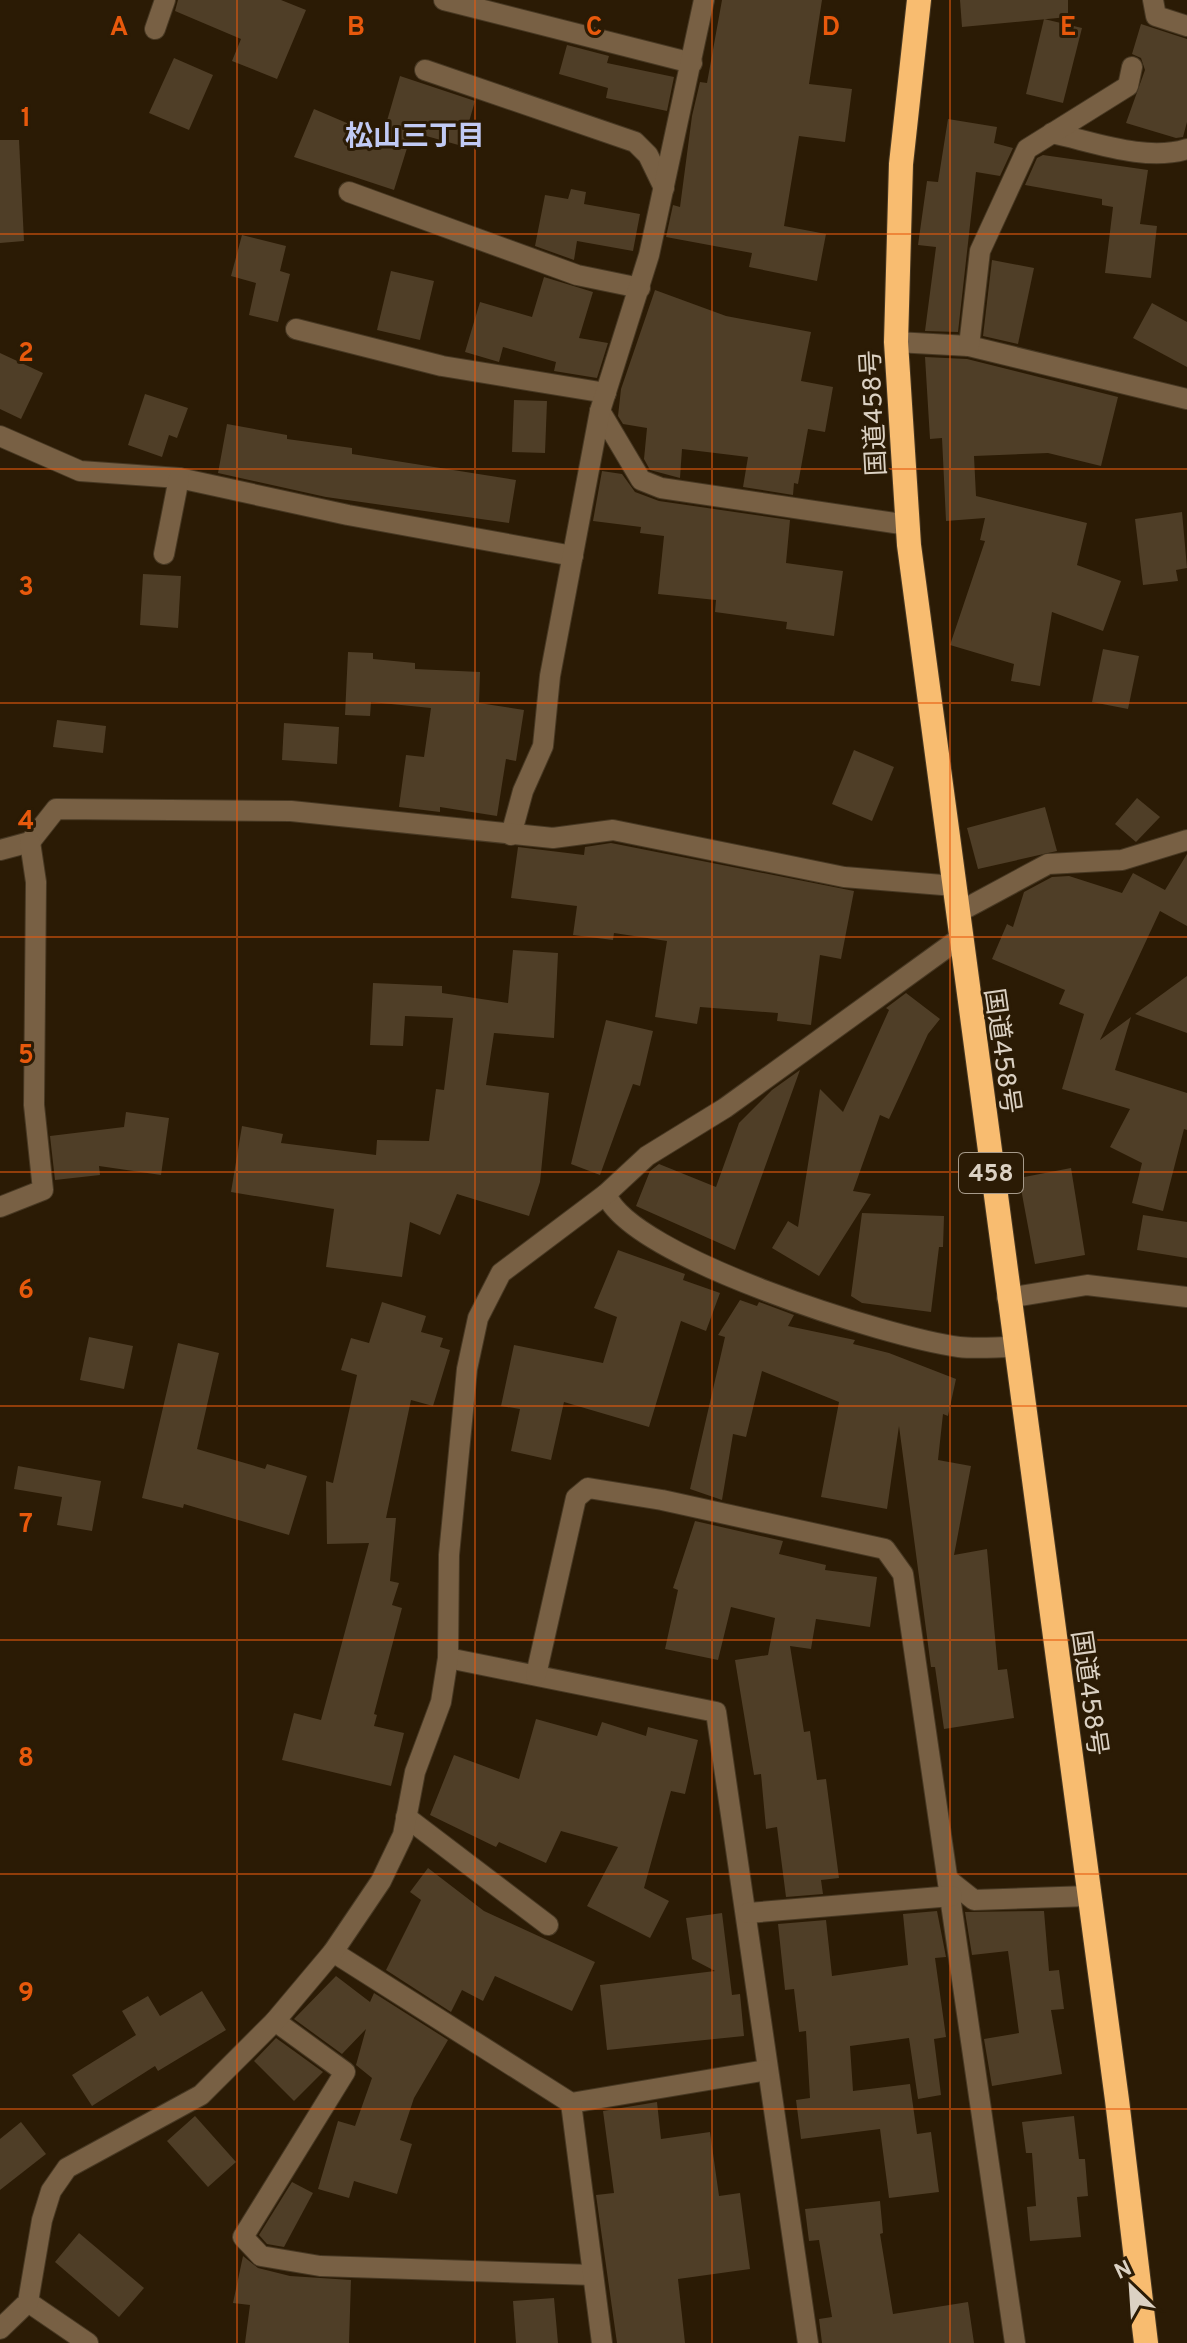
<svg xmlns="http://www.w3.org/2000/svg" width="1187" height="2343" font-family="Overpass,'Noto Sans JP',sans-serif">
  <rect width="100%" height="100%" fill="#2b1b05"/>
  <!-- building -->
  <g fill="#4f3e27">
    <path d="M178 0H281L306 10 277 79 232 61 241 39 175 11Z"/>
    <path d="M722 0H822L809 84 852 89 845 142 799 136 784 226 826 234 817 281 749 267 752 253 666 237 673 205 680 207 692 116 700 82 707 83Z"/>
    <path d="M960 0H1068V17L962 27Z"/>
    <path d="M1044 19 1082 28 1063 103 1026 94Z"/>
    <path d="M1141 24 1187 39V122L1183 137 1176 138 1126 123 1145 70 1141 58 1132 54Z"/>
    <path d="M567 45 609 56 607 63 674 77 667 111 606 98 608 88 559 74Z"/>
    <path d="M174 58 213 75 189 130 149 113Z"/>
    <path d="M400 76 475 101 462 146 412 132 394 190 294 157 314 109 382 138Z"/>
    <path d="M948 119 997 127 994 143 1013 148 1000 176 976 172 958 332 925 331 936 247 918 245 927 181 938 182Z"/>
    <path d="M0 140H19L24 241 0 243Z"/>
    <path d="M1043 155 1148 170 1140 224 1157 226 1151 278 1105 273 1113 207 1102 205V199L1025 185 1037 158Z"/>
    <path d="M571 189 586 192 584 204 640 214 633 251 577 241 574 260 535 246 545 195 568 199Z"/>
    <path d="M242 235 286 246 280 271 290 274 278 322 249 315 256 283 231 276Z"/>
    <path d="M992 260 1034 268 1018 344 983 336Z"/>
    <path d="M391 271 434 281 420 340 377 330Z"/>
    <path d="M544 277 593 292 579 338 608 343 597 378 554 371 556 362 503 347 499 362 465 352 480 302 532 317Z"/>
    <path d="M655 290 726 316 811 332 801 381 833 387 825 432 808 429 798 484 794 483 793 495 743 487 748 457 682 449 680 478 650 470 644 459 647 428 623 424 618 416 621 389Z"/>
    <path d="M1152 303 1187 322V367L1133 338Z"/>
    <path d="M0 353 43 373 21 419 0 409Z"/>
    <path d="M925 357 967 359 1118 397 1101 466 1048 453 974 456 976 496 1087 523 1077 565 1121 581 1103 631 1052 612 1040 686 1011 681 1014 664 950 645 985 541 980 540 985 518 946 521 942 438 930 439Z"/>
    <path d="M145 394 188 408 177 438 169 435 162 457 128 445Z"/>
    <path d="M514 400 547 401 545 453 512 452Z"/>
    <path d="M227 424 287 435V439L352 448V454L516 480 509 523 326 497 218 473Z"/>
    <path d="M602 471 622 474 635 492 659 501 790 520 786 563 843 571 834 636 786 629 787 622 715 612 716 600 658 594 664 536 640 533 641 527 593 521Z"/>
    <path d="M1182 512 1187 568 1176 570 1178 581 1143 585 1135 519Z"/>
    <path d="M143 574 181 576 178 628 140 625Z"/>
    <path d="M1103 649 1139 656 1128 709 1092 702Z"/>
    <path d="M348 652 373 653V659L415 663V669L480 672 479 703 524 710 516 761 506 759 497 816 440 807V812L399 807 406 755 424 757 431 708 371 702 370 716 345 715Z"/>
    <path d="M57 720 106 726 103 753 53 747Z"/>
    <path d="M284 723 339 727 337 764 282 760Z"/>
    <path d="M854 750 894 767 872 821 832 804Z"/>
    <path d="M1137 798 1160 817 1136 842 1115 824Z"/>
    <path d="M1045 807 1057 851 978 869 967 828Z"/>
    <path d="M611 843 854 891 841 959 820 955 811 1025 777 1021 778 1013 700 1007 697 1024 655 1017 667 941 614 933 613 940 573 935 577 906 511 898 518 847 584 855 585 847Z"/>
    <path d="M1187 854V926L1160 911 1100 1040 1131 1017 1115 1070 1187 1093V1130L1184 1129 1163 1211 1132 1203 1142 1163 1110 1147 1130 1109 1062 1089 1084 1014 1059 1004 1065 990 992 959 1007 924 1013 927 1024 892 1052 877 1069 876 1122 893 1133 873 1165 890Z"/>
    <path d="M513 950 558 953 554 1038 494 1033 486 1085 549 1093 540 1182 529 1216 457 1194 440 1235 410 1222 402 1277 326 1267 334 1209 231 1192 242 1126 283 1134 281 1143 376 1155 377 1140 429 1141 436 1089 444 1090 453 1018 405 1016 403 1046 370 1045 373 983 442 986V993L508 1003Z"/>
    <path d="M1187 976V1033L1135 1014Z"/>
    <path d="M906 993 940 1019 928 1034 889 1119 880 1115 853 1191 871 1194 819 1276 772 1248 788 1221 798 1227 820 1089 843 1112 889 1010 886 1008Z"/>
    <path d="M606 1020 653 1031 640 1086 633 1084 600 1175 571 1164Z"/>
    <path d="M800 1070 735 1250 636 1206 650 1171 659 1164 716 1187 739 1123 772 1090Z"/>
    <path d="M126 1112 169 1118 161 1175 99 1166 100 1175 55 1180 50 1136 124 1127Z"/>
    <path d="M1071 1168 1085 1255 1035 1264 1019 1178Z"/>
    <path d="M862 1213 944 1216 943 1247H939L931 1312 862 1303 851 1296Z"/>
    <path d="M1143 1215 1187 1222V1258L1137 1250Z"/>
    <path d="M618 1250 685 1274 683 1280 720 1293 706 1331 681 1321 649 1427 564 1402 551 1460 511 1451 520 1409 501 1406 514 1345 603 1363 617 1317 594 1308Z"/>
    <path d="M740 1300 757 1306 759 1302 794 1315 788 1326 855 1340 853 1344 889 1353 956 1379 948 1416 943 1414 938 1460 971 1466 954 1555 987 1549 998 1670 1007 1669 1014 1718 944 1729 935 1667H931L899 1426 887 1509 821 1497 839 1402 762 1371 746 1437 733 1434 722 1500 690 1489 725 1337 718 1335Z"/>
    <path d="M382 1302 426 1316 421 1332 443 1338 440 1347 450 1350 433 1406 411 1400 386 1518H396L390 1581 399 1583 392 1605 402 1608 374 1714 377 1715 374 1726 404 1733 391 1786 282 1760 294 1713 321 1720 369 1543 327 1544 326 1481 333 1483 357 1375 341 1370 351 1338 369 1343Z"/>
    <path d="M89 1337 133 1346 124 1389 80 1380Z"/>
    <path d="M178 1343 219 1353 197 1449 265 1469 267 1464 307 1476 289 1535 184 1504 183 1508 142 1498Z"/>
    <path d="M18 1466 101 1481 92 1531 57 1525 62 1497 14 1489Z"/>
    <path d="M695 1521 783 1541 779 1554 826 1565 825 1570 877 1577 870 1627 816 1619 811 1649 790 1646 804 1732 810 1731 817 1780 826 1779 839 1878 821 1880 823 1894 786 1897 777 1827 766 1829 761 1774 754 1775 735 1660 768 1655 775 1618 731 1607 718 1660 665 1649 678 1590 673 1588Z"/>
    <path d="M536 1719 597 1736 602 1722 646 1736 648 1727 698 1740 685 1794 671 1791 644 1888 669 1901 650 1938 587 1906 618 1847 561 1831 546 1863 499 1842 496 1847 430 1815 454 1755 519 1779Z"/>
    <path d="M428 1868 484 1911 595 1962 572 2011 495 1976 483 2001 462 1990 451 2012 386 1970 421 1900 410 1892Z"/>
    <path d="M937 1911 946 1957 935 1958 946 2037 934 2039 941 2095 918 2099 909 2038 850 2046 853 2091 910 2084 917 2134 931 2132 939 2192 889 2198 880 2129 801 2139 796 2100 810 2098 806 2031 799 2032 794 1989 785 1990 778 1924 826 1920 832 1976 908 1965 903 1914Z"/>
    <path d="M1044 1911 1049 1971 1059 1970 1064 2009 1051 2010 1062 2074 992 2086 984 2039 1019 2033 1008 1951 972 1955 965 1912Z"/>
    <path d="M722 1913 732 1995 740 1994 744 2036 607 2050 600 1985 715 1971 692 1959 686 1918Z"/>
    <path d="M336 1976 370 2002 374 1993 448 2040 414 2098 400 2140 412 2144 397 2194 354 2181 349 2198 318 2189 338 2121 355 2126 372 2078 356 2065 366 2029 342 2054 294 2019Z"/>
    <path d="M202 1991 226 2030 158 2071 155 2066 92 2106 72 2075 136 2035 122 2011 148 1996 160 2016Z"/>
    <path d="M276 2038 323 2072 294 2101 254 2061Z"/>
    <path d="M657 2102 661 2139 710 2132 719 2196 740 2193 750 2269 678 2279 685 2343H617L596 2195 614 2193 603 2111Z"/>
    <path d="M195 2116 236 2162 208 2187 167 2141Z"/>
    <path d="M1074 2116 1079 2159H1085L1088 2196 1077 2197 1081 2237 1030 2241 1027 2207 1036 2206 1032 2153H1026L1022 2122Z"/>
    <path d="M21 2122 46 2154 0 2190V2139Z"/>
    <path d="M292 2182 313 2193 284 2247 267 2244 259 2235Z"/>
    <path d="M880 2201 883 2233 880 2234 893 2314 968 2302 974 2343H822L819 2319 832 2317 819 2240 809 2241 805 2209Z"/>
    <path d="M79 2233 144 2288 119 2317 55 2262Z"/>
    <path d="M243 2256 258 2268 290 2276 351 2280 349 2343H245L250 2305 233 2303Z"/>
    <path d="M554 2298 558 2343H516L513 2301Z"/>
  </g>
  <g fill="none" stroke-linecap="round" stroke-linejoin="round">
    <!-- minor casing -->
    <g stroke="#473823" stroke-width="22">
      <g id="minor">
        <path d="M444 0 692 63"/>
        <path d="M1153 0 1156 16 1187 26"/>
        <path d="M155 29 165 0"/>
        <path d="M425 70 635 142 648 155 664 188"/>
        <path d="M1052 133C1094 142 1146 162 1187 149"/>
        <path d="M349 192 577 275 640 288"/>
        <path d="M296 329 442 366 606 393"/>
        <path d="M896 342 969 346 1187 399"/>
        <path d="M969 346 980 251 1027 149 1128 86 1132 67"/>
        <path d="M600 411 641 480 661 488 908 525"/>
        <path d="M0 436 80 471 179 478 348 515 573 556"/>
        <path d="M164 554 179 478"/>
        <path d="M511 835 523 791 543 746 550 676 600 411 649 255 704 0"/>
        <path d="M0 850 30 842 56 809 291 811 553 838 613 830 844 877 955 886"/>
        <path d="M957 913 1048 864 1122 860 1187 840"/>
        <path d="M606 1194C630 1257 890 1338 959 1347 977 1349 996 1347 1014 1347"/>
        <path d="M0 1207 43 1190 34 1105 36 882 30 842"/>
        <path d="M1007 1298 1087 1285 1187 1297"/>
        <path d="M448 1658 716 1712 808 2343"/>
        <path d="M536 1675 576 1498 588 1488 662 1500 885 1549 903 1574 1015 2343"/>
        <path d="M406 1817 548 1925"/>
        <path d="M950 1881 974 1900 1089 1896"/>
        <path d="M748 1913 952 1896"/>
        <path d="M333 1952 571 2103 767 2070"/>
        <path d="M275 2021 345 2072 243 2237 261 2256 320 2266 593 2275"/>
        <path d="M571 2103 602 2343"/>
        <path d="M28 2302 88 2343"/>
        <path d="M0 2329 28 2302 42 2220 51 2191 67 2168 201 2095 275 2021 333 1952 381 1881 403 1835 415 1772 441 1702 448 1658 449 1555 467 1369 478 1318 501 1273 606 1194 647 1156 725 1108 960 938"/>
      </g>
    </g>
    <!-- highway casing -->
    <g stroke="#473823" stroke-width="26">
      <path id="highway" d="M919 0 901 164 896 342 909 545 1117 2100 1146 2343"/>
    </g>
    <!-- minor -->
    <use href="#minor" stroke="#786044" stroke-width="20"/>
    <!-- highway -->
    <use href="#highway" stroke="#f8bc70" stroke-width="24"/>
  </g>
  <!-- grid -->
  <path fill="none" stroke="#e8590c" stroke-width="2" stroke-opacity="0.55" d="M237 0V2343M475 0V2343M712 0V2343M950 0V2343M0 234H1187M0 469H1187M0 703H1187M0 937H1187M0 1172H1187M0 1406H1187M0 1640H1187M0 1874H1187M0 2109H1187"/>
  <g text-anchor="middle" stroke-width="6" stroke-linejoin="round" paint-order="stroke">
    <!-- shield labels -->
    <rect fill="#2b1b05" stroke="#a69a8a" stroke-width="2" x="959" y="1153" width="64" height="40" rx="6"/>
    <g font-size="24" font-weight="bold" fill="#dbd1c3">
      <text x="991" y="1181">458</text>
    </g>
    <!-- street labels -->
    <g font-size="26" fill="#dbd1c3" stroke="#2b1b05">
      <text transform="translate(873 413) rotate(-93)" y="9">国道458号</text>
      <text transform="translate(1003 1051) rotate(82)" y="9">国道458号</text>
      <text transform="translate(1090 1693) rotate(82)" y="9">国道458号</text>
    </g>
    <!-- neighbourhood labels -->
    <g font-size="28" font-weight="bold" fill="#c1caf4" stroke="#2b1b05">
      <text x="415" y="145">松山三丁目</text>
    </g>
  </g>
  <g font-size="26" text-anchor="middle" font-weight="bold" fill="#e8590c" stroke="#2b1b05" stroke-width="6" stroke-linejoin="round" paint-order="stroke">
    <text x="119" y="35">A</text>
    <text x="356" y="35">B</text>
    <text x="594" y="35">C</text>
    <text x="831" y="35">D</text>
    <text x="1068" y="35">E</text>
    <text x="26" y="126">1</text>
    <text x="26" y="361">2</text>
    <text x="26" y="595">3</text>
    <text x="26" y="829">4</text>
    <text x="26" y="1063">5</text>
    <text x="26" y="1298">6</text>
    <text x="26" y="1532">7</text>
    <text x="26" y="1766">8</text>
    <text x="26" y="2001">9</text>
  </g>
  <!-- north arrow -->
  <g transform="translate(1131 2287) rotate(335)" stroke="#2b1b05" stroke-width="6" paint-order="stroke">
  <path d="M0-6L14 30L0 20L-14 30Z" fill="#dbd1c3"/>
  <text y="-12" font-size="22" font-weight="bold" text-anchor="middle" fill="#dbd1c3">N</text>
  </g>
</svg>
